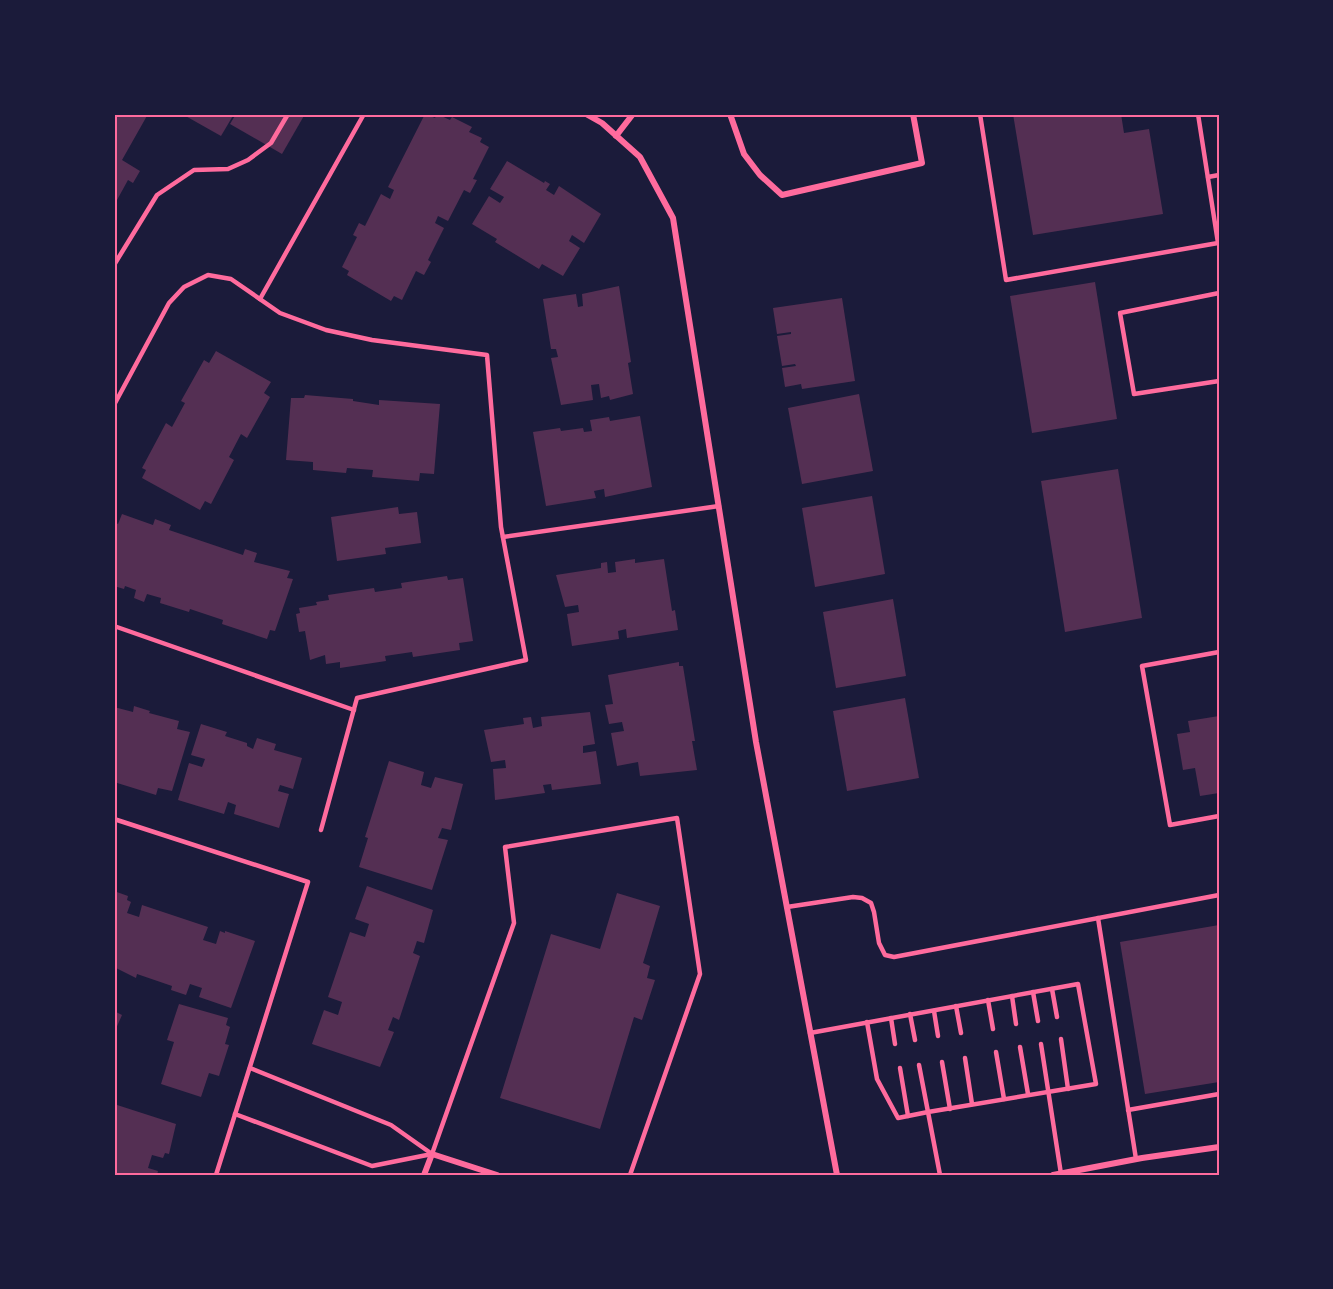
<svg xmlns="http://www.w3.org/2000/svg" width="1333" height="1289" font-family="'Golos Text',sans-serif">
  <rect width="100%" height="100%" fill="#1b1b3a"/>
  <!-- building -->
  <g fill="#542f53">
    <path d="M114 114H148L122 160 140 171 133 183 128 180 117 200 114 199Z"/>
    <path d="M182 114H234L221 136Z"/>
    <path d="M236 114H305L282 154 230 124Z"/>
    <path d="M425 114 435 118 437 114 450 120 452 117 472 127 469 132 482 138 480 142 489 147 473 179 477 180 470 193 464 190 448 221 438 216 435 223 444 228 428 260 431 262 424 275 416 271 402 300 394 296 391 301 347 275 349 271 342 267 357 237 353 235 359 223 365 226 381 194 390 199 394 190 388 187Z"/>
    <path d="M1013 114H1121L1124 133 1149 129 1163 214 1033 235Z"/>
    <path d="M507 161 544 183 545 181 550 184 546 190 554 195 559 186 601 214 584 243 572 235 569 241 580 248 563 276 542 264 539 269 495 242 497 239 472 224 489 196 500 203 504 197 490 189Z"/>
    <path d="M1095 282 1117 419 1032 433 1010 296Z"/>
    <path d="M619 286 631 362 628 363 633 394 610 400 609 396 601 398 599 384 591 385 593 400 561 405 551 358 558 357 556 349H551L543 299 576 294 578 307 583 306 582 294Z"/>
    <path d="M842 298 855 381 802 389 801 384 785 387 782 368 796 366 795 364 782 366 777 336 791 334V332L777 334 773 308Z"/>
    <path d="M216 351 271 382 264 393 270 397 247 438 241 434 229 457 234 460 211 504 205 501 200 510 142 478 146 470 142 468 166 423 172 427 185 403 181 401 204 360 209 363Z"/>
    <path d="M859 394 873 471 802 484 788 408Z"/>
    <path d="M305 395 353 399V401L379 405V400L440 404 434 474 420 473 419 481 372 477 373 470 347 468 346 473 313 470V462L286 460 291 398H304Z"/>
    <path d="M640 416 652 487 605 497 604 489 594 491 596 498 546 506 533 432 560 428 561 431 583 428 584 432 592 431 590 420 609 417 610 421Z"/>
    <path d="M1118 469 1142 618 1065 632 1041 481Z"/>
    <path d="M872 496 885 574 815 587 802 508Z"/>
    <path d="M398 507 399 514 417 512 421 543 385 548 386 554 337 561 331 517Z"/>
    <path d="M122 514 153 525 155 519 171 525 169 530 243 555 245 549 257 553 254 562 290 571 287 578 293 579 275 631 270 630 267 639 222 624 223 620 190 609 189 612 160 603 161 598 147 594 144 602 134 598 136 590 125 586 124 589 114 586V522L118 524Z"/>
    <path d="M635 559V563L664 559 672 611 675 610 678 630 627 638 626 629 618 631 619 639 572 646 567 614 579 612 578 605 565 607 556 575 601 568V563L607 562 608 573 616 572 615 562Z"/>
    <path d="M447 576 448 580 463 578 473 641 459 643 460 650 413 657 412 652 385 656 386 661 340 668V662L326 664 325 655 310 660 305 631 299 632 296 614 300 613 299 608 317 605 316 602 329 600 328 595 374 588 375 592 402 588 401 583Z"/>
    <path d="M893 599 906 676 836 688 823 612Z"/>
    <path d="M679 662V666H683L695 741H692L697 770 640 776 638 762 617 766 611 733 624 731 622 722 609 724 605 705 613 704 608 675Z"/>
    <path d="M905 698 919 778 847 791 833 711Z"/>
    <path d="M134 706 150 711 149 713 179 721 177 729 190 732 172 791 158 788 156 795 114 782V707L133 712Z"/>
    <path d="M590 712 595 744 583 746V753L596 751 601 784 552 790 551 784 543 785 545 793 495 800 493 769 506 768 505 760 491 762 484 730 524 724 523 718 531 717 533 728 542 726 541 717Z"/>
    <path d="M1219 716V793L1200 796 1195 768 1183 770 1177 734 1190 732 1188 721Z"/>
    <path d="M201 724 227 732 225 736 247 743V746L253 749 257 738 276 744 274 750 302 758 293 789 280 785 278 791 289 794 279 828 234 814 236 805 228 802 224 814 178 800 189 763 202 767 205 759 191 755Z"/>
    <path d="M389 761 424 772 421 785 431 788 435 777 463 784 451 830 442 828 438 838 448 840 432 890 359 867 368 838 365 837Z"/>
    <path d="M367 886 433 910 424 943 417 941 413 953 420 956 399 1020 393 1017 388 1030 394 1032 380 1067 312 1044 324 1010 338 1015 342 1002 328 997 350 932 365 937 369 924 355 919Z"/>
    <path d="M114 891 128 896 127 900 131 902 127 913 139 917 142 905 208 927 203 940 216 944 220 931 225 933V931L255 941 231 1008 199 997 202 988 190 984 186 995 171 990 172 986 137 974 136 978 114 967Z"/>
    <path d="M617 893 660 906 643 963 650 966 647 978 655 980 642 1020 634 1017 600 1129 500 1098 551 934 600 949Z"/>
    <path d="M1219 925V1082L1145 1094 1120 942Z"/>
    <path d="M179 1004 228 1018 226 1025 230 1027 225 1044 229 1045 219 1076 209 1073 201 1097 161 1084 174 1042 167 1040Z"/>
    <path d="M114 1011 122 1015 114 1033Z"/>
    <path d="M114 1104 176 1124 169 1154 165 1153 163 1158 152 1155 148 1168 158 1171 157 1175H114Z"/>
  </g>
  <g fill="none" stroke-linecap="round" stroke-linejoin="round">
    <!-- service -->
    <g stroke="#ff6b9d" stroke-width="4.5">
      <path d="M980 114 1006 280 1218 243 1198 114"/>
      <path d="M1208 177 1219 175"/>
      <path d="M114 265 157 195 194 170 228 169 248 160 271 143 288 114"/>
      <path d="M1219 293 1120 313 1134 394 1219 381"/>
      <path d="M260 299 364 114"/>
      <path d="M114 405 169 303 184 287 208 275 231 279 280 313 326 330 372 340 487 355 501 527 526 660 357 698 321 830"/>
      <path d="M503 537 719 506"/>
      <path d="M114 626 354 710"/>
      <path d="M1219 652 1142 666 1170 825 1219 816"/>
      <path d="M114 819 308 882 216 1175"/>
      <path d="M787 907 853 897 862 898 871 903 874 912 879 943 885 955 894 957 1219 895"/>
      <path d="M1098 918 1136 1159"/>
      <path d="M1052 989 1057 1017"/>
      <path d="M1033 992 1038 1021"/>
      <path d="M1012 996 1016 1024"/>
      <path d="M988 1000 993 1029"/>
      <path d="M956 1006 961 1033"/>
      <path d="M934 1011 938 1036"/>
      <path d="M910 1014 915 1040"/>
      <path d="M891 1018 895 1044"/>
      <path d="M867 1022 877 1079 898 1118 928 1112 919 1065"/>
      <path d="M810 1033 1078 984 1096 1084 928 1112 940 1175"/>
      <path d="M1061 1039 1068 1089"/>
      <path d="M1041 1044 1061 1174"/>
      <path d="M1020 1047 1028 1094"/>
      <path d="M996 1052 1004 1099"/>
      <path d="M965 1058 972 1104"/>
      <path d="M942 1062 950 1109"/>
      <path d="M900 1068 908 1116"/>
      <path d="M1128 1110 1219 1094"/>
      <path d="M235 1114 372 1166 432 1154 391 1125 250 1068"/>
      <path d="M432 1154 514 923 505 847 677 818 700 974 630 1175"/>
    </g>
    <!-- minor -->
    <g stroke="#ff6b9d" stroke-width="6">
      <path d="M586 114 602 123 640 157 673 218 756 742 837 1175"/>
      <path d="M730 114 744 154 760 175 782 195 922 163 913 114"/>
      <path d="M616 136 633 114"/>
      <path d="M424 1175 432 1154 497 1175"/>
      <path d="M1053 1175 1142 1158 1219 1147"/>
    </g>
  </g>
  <!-- border -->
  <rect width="1333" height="1289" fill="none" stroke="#1b1b3a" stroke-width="231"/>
  <rect x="116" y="116" width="1102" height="1058" fill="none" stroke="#ff6b9d" stroke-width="2"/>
</svg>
